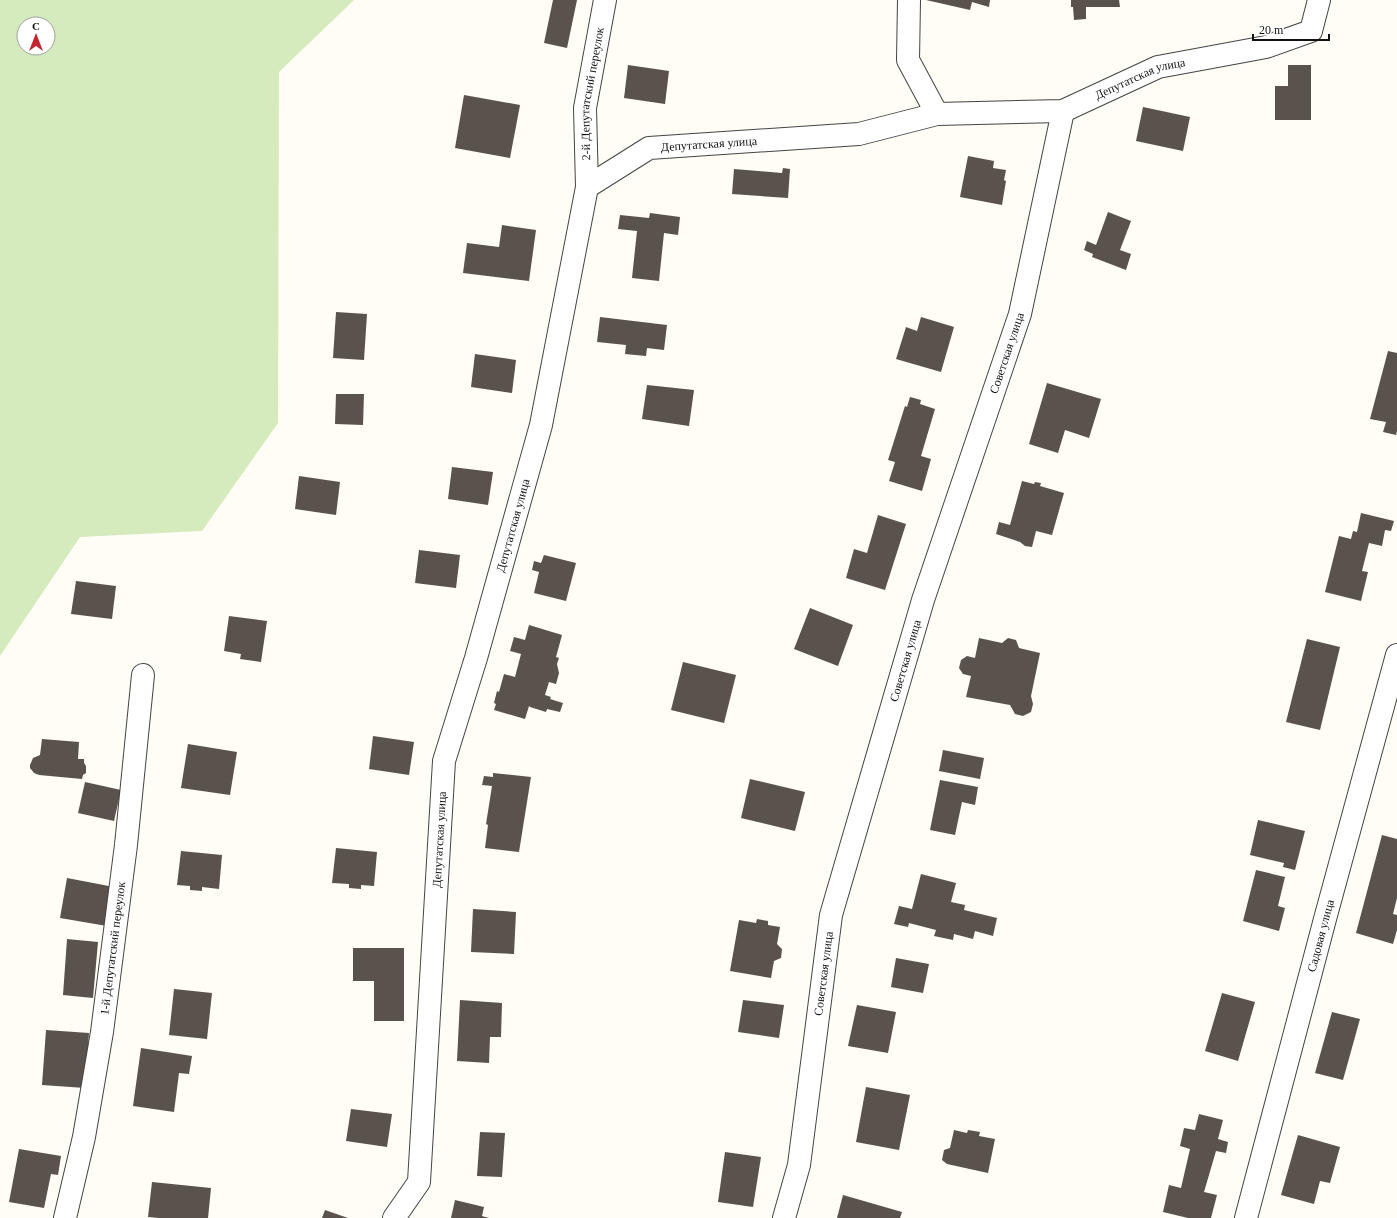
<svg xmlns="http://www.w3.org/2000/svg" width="1397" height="1218" font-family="Georgia,serif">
  <rect width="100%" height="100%" fill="#fffdf5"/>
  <!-- green -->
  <path fill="#d5ebbd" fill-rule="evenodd" d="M0 0H354L279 72 278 423 202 531 80 537 0 656ZM24 24H48V48H24Z"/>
  <!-- building -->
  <g fill="#5a524d">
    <path d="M553 0H577L567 48 544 43Z"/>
    <path d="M926 0H990L989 7 972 2 970 10Z"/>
    <path d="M1071 0H1119L1120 7H1086V19L1074 20 1073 7H1071Z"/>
    <path d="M628 65 669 71 665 104 624 98Z"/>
    <path d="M1288 65H1311V120H1275V86H1288Z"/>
    <path d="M464 95 520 105 510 158 455 148Z"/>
    <path d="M1143 107 1190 117 1183 151 1136 141Z"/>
    <path d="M968 156 994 161 993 168 1006 170 1004 180 1006 181 1002 205 960 197Z"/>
    <path d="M783 168 790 169 788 198 732 194 734 169 782 173Z"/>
    <path d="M1108 212 1131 221 1120 250 1131 254 1126 270 1092 257 1093 254 1084 250 1087 241 1096 245Z"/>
    <path d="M650 213 680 217 678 235 664 233 659 281 632 278 637 231 618 229 620 215 649 218Z"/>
    <path d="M502 225 536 230 529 281 463 273 467 243 499 247Z"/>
    <path d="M336 312 367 314 364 360 333 358Z"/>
    <path d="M600 317 667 325 664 350 647 348 646 356 625 354 626 345 597 342Z"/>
    <path d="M921 317 954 327 941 372 896 359 906 327 917 331Z"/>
    <path d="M1388 351 1397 353V431L1396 435 1383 432 1386 422 1370 419Z"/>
    <path d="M475 354 516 360 512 393 471 387Z"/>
    <path d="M1047 383 1101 399 1089 438 1065 430 1058 453 1029 444Z"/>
    <path d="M647 385 694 390 689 426 642 419Z"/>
    <path d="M336 394H364L363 425 335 424Z"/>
    <path d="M910 397 921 400 920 404 935 409 921 456 931 459 922 491 889 481 895 462 888 460 905 406 907 407Z"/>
    <path d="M452 467 493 472 488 505 448 499Z"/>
    <path d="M299 476 340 482 336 515 295 509Z"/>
    <path d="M1022 481 1034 484 1035 482 1041 483 1040 486 1064 493 1052 535 1036 531 1032 547 1025 546 1020 542 996 534 999 522 1010 525Z"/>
    <path d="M1361 513 1394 521 1391 531 1385 530 1382 546 1369 543 1362 571 1368 572 1361 601 1325 592 1339 536 1351 539 1353 531 1357 532Z"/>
    <path d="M878 515 906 524 885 590 846 578 854 549 867 553Z"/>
    <path d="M419 550 460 555 456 588 415 583Z"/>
    <path d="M544 555 576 563 566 601 534 593 539 572 532 570 534 561 541 563Z"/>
    <path d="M76 581 116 586 112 619 71 614Z"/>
    <path d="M810 608 853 625 838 666 794 649Z"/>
    <path d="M229 616 267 621 261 662 240 659 241 654 224 651Z"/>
    <path d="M529 625 562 635 556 657 559 658 557 664 559 673 556 684 549 682 545 695 551 697 550 699 563 703 560 712 547 709 546 712 530 707 529 706 525 719 494 710 496 704 494 703 497 691 499 692 504 674 515 677 521 654 510 651 514 637 525 640Z"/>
    <path d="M979 638 1002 643 1008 638 1016 640 1019 648 1040 653 1031 696 1033 704 1031 712 1023 716 1015 714 1010 705 966 697 971 676 963 674 959 668 961 660 967 656 975 658Z"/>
    <path d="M1307 639 1340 647 1320 730 1286 722Z"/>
    <path d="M683 662 736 675 724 723 671 710Z"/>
    <path d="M373 736 414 742 409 775 369 769Z"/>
    <path d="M42 739 79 742 78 759H84V763L86 766V773L83 775 82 779 39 775 34 773 30 768V765L33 758 40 755Z"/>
    <path d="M188 744 237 752 230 795 181 788Z"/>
    <path d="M943 750 984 758 980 779 939 771Z"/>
    <path d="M493 773 531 777 519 852 485 848 488 825 486 824 492 786 482 785 484 776 493 777Z"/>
    <path d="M750 779 805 792 795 831 741 818Z"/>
    <path d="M940 780 978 787 975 805 962 802 955 835 930 830Z"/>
    <path d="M85 782 121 790 114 821 78 813Z"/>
    <path d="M1258 820 1305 831 1295 870 1283 867 1284 863 1250 855Z"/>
    <path d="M1382 835 1397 839V898L1393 914 1397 915V930L1393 944 1356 933Z"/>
    <path d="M336 848 377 852 374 886 361 885V889L349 888V884L332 883Z"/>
    <path d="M181 851 222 855 219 889 202 887V891L190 890V886L177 885Z"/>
    <path d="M1256 870 1285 877 1278 906 1285 908 1279 931 1243 921Z"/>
    <path d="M921 874 956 883 951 902 965 905 964 910 997 918 993 936 975 931 973 939 954 934 953 940 934 936 936 930 909 923 908 927 894 924 899 906 912 909Z"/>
    <path d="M67 878 114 887 107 926 60 918Z"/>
    <path d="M473 909 516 912 514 954 471 952Z"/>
    <path d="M757 919 768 921V925L780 927 777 944 782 949 781 958 774 961 771 978 730 971 739 920 756 923Z"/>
    <path d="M67 939 98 942 93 998 63 995Z"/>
    <path d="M353 948H404V1021H374V981H353Z"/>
    <path d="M896 958 929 964 923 993 891 987Z"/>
    <path d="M174 989 212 993 207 1039 169 1035Z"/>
    <path d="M1222 993 1255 1002 1238 1061 1205 1051Z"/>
    <path d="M460 1000 502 1003 501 1037H490L489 1063 457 1061Z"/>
    <path d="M743 1000 784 1005 779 1038 738 1032Z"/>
    <path d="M857 1005 896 1012 888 1053 848 1046Z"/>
    <path d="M1332 1012 1360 1019 1343 1080 1315 1073Z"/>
    <path d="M46 1030 89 1033 85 1088 42 1085Z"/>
    <path d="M141 1048 192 1056 189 1074 179 1073 174 1112 133 1106Z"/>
    <path d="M866 1087 910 1095 899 1150 856 1142Z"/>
    <path d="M351 1109 392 1114 387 1147 346 1141Z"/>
    <path d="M1199 1114 1223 1120 1218 1139 1228 1142 1226 1153 1216 1151 1204 1192 1217 1195 1211 1218H1188L1163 1212 1169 1185 1181 1188 1190 1149 1180 1146 1184 1128 1195 1130Z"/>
    <path d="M954 1130 967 1133 968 1130 980 1132 979 1136 995 1139 988 1173 947 1164 942 1160 944 1150 950 1148Z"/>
    <path d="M480 1132 505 1133 502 1177 477 1176Z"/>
    <path d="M1298 1135 1340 1147 1330 1183 1320 1181 1314 1204 1281 1195Z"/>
    <path d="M19 1149 61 1156 58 1175 51 1174 44 1208 9 1202Z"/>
    <path d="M725 1152 761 1157 753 1207 718 1202Z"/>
    <path d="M152 1182 211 1188 208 1218H159L148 1217Z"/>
    <path d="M843 1195 902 1212 900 1218H837Z"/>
    <path d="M455 1200 484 1207 482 1216 489 1218H451Z"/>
    <path d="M325 1210 348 1218H322Z"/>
  </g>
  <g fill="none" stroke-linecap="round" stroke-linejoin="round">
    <!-- minor casing -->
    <g stroke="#444" stroke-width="24">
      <g id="minor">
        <path d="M909 0 908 60 937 114"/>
        <path id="s1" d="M587 187 585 108 605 0"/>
        <path id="s2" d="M65 1218 84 1137 102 1032 126 845 143 675"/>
        <path id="s3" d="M394 1218 419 1182 444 761 476 658 541 425 587 187 649 148 859 134 937 114 1063 111 1158 67 1266 47 1311 31 1319 0"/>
        <path id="s4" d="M784 1218 799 1165 831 915 923 600 1020 314 1063 111"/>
        <path id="s5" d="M1246 1218 1325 919 1397 655"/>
      </g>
    </g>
    <!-- minor -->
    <use href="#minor" stroke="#fff" stroke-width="22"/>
  </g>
  <g text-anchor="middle" stroke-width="4" stroke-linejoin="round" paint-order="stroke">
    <!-- street labels -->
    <g font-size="12" fill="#111" stroke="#fff">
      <text dy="4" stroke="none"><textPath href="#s3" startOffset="1632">Депутатская улица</textPath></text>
      <text dy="4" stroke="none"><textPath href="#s1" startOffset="94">2-й Депутатский переулок</textPath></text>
      <text dy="4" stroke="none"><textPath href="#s3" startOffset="1191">Депутатская улица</textPath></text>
      <text dy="4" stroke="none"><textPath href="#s4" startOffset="896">Советская улица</textPath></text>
      <text dy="4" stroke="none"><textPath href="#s3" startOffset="711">Депутатская улица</textPath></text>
      <text dy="4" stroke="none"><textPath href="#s4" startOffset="572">Советская улица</textPath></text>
      <text dy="4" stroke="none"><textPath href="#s3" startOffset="387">Депутатская улица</textPath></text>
      <text dy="4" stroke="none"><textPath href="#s5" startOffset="292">Садовая улица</textPath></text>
      <text dy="4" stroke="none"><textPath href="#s2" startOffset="274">1-й Депутатский переулок</textPath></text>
      <text dy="4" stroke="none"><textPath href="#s4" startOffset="248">Советская улица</textPath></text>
    </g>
  </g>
  <!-- north arrow -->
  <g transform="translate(36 36)"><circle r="19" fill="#ffffff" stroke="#a0a0a0"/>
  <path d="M0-3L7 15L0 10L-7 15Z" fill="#c4262e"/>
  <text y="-6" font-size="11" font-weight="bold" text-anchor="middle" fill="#111111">С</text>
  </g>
  <!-- scale -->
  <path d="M1253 34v6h76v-6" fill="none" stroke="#111111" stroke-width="2"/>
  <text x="1259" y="34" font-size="12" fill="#111111" stroke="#ffffff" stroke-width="3" paint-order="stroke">20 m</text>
</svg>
